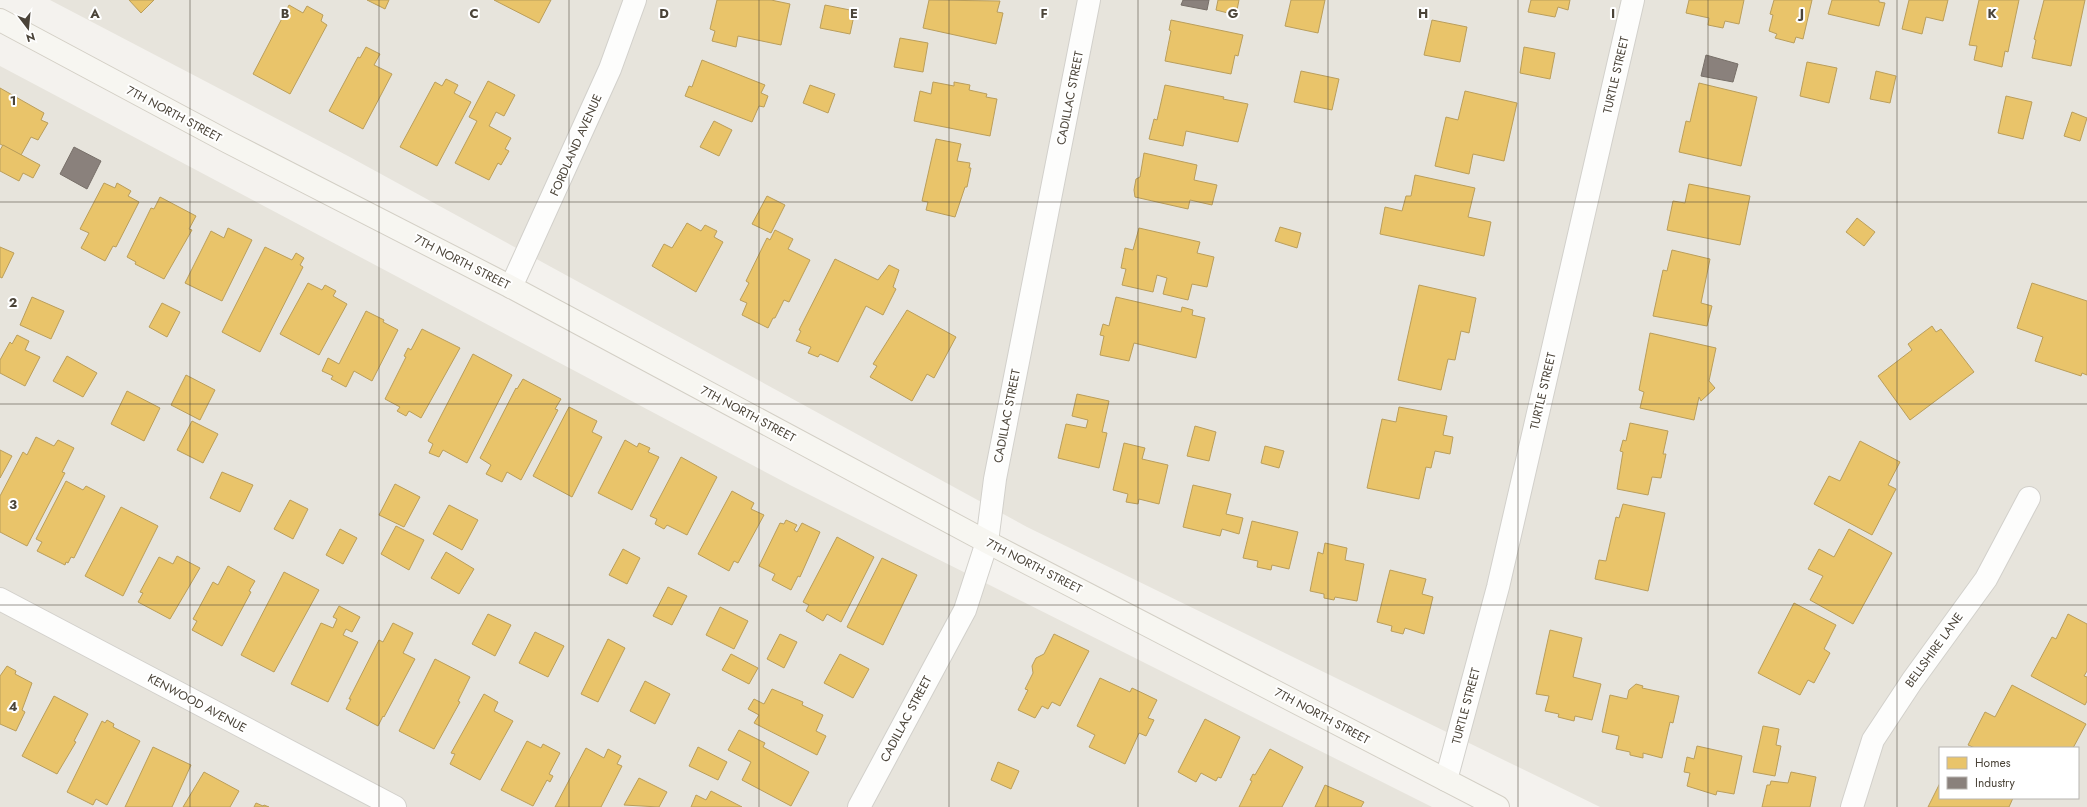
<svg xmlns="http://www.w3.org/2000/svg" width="2087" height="807" font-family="Jost,sans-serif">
  <rect width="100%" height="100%" fill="#f4f2ee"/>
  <!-- residential -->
  <g fill="#e7e4dc" fill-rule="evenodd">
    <path d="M50 0H2087V807H1600L1027 527 348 156ZM1940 748H2078V798H1940Z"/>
    <path d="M0 66 790 485 1432 807H0Z"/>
  </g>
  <!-- homes -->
  <g fill="#e9c46a" stroke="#ba9e5b">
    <path d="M129 0H154L141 13Z"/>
    <path d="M367 0H389L385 9Z"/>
    <path d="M494 0H551L539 23Z"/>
    <path d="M717 0H771L790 4 781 45 738 36 736 47 712 41 715 31 710 29Z"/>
    <path d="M929 0 1000 1 997 12 1003 13 996 44 923 28Z"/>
    <path d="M1218 0H1239L1236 15 1216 10Z"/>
    <path d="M1291 0H1325L1318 33 1285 26Z"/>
    <path d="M1531 0H1570L1568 10 1558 7 1555 17 1528 12Z"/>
    <path d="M1689 0H1744L1739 24 1725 21 1723 28 1708 25 1709 18 1686 13Z"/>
    <path d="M1774 0H1812L1803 39 1796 37 1794 43 1775 38 1777 34 1769 31 1773 15 1770 14Z"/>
    <path d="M1832 0H1879V2L1885 3 1879 26 1828 14Z"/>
    <path d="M1909 0H1948L1943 21 1926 17 1922 34 1902 29Z"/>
    <path d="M1979 0H2019L2008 52 2005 51 2002 67 1974 60 1977 46 1969 45Z"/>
    <path d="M2044 0H2085L2071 66 2032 58 2036 40 2034 39Z"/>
    <path d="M289 5 303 13 307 6 323 15 321 21 327 25 290 94 253 74Z"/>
    <path d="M825 5 855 11 850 34 820 28Z"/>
    <path d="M1171 20 1243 35 1238 56 1235 55 1231 74 1165 61 1171 31 1169 30Z"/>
    <path d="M1432 20 1467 27 1460 62 1424 55Z"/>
    <path d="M900 38 928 43 923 72 894 67Z"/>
    <path d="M366 47 380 54 374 65 392 74 363 129 329 111 358 57 360 58Z"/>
    <path d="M1524 47 1555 53 1550 79 1520 73Z"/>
    <path d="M702 60 765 85 761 93 768 96 764 107 759 106 752 122 685 96 689 86 692 87Z"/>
    <path d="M1807 62 1837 68 1829 103 1800 96Z"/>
    <path d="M1301 71 1339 79 1332 110 1294 102Z"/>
    <path d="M1876 71 1896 76 1890 103 1870 99Z"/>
    <path d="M446 79 458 85 454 93 471 102 437 166 400 147 435 82 442 86Z"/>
    <path d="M488 81 515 95 504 116 496 112 489 126 511 138 505 149 509 151 501 165 498 163 489 180 455 163 477 121 469 117Z"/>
    <path d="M933 82 954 86V82L970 85 969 90 987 94 986 97 997 99 990 136 914 121 920 91 931 94Z"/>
    <path d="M1699 83 1757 97 1741 166 1679 152 1686 121 1690 122Z"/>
    <path d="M810 85 835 94 828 113 803 103Z"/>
    <path d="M1165 85 1224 97 1223 99 1248 104 1238 142 1186 131 1183 146 1149 139 1154 119 1157 120Z"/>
    <path d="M0 88 44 113 41 120 48 123 38 140 31 137 21 155 0 144Z"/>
    <path d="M1465 91 1517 103 1504 161 1473 154 1469 174 1435 166 1446 117 1458 120Z"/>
    <path d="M2006 96 2032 102 2023 139 1998 133Z"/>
    <path d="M2072 112 2087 118 2080 141 2064 136Z"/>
    <path d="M714 121 732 130 719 156 700 147Z"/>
    <path d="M936 139 961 144 957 161 970 163 969 168H971L967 187H965L955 217 926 210 928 202 922 201Z"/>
    <path d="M3 145 40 165 33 178 23 173 19 181 0 171V150Z"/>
    <path d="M1144 153 1197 165 1194 180 1217 185 1212 205 1190 200 1188 209 1135 197 1134 190 1136 179 1140 177Z"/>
    <path d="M1415 175 1475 188 1468 217 1491 222 1484 256 1380 234 1385 207 1402 211 1406 196H1411Z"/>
    <path d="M104 183 115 188 117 183 131 191 128 196 139 202 116 247 113 246 105 261 81 248 89 233 80 229Z"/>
    <path d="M1689 184 1750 196 1740 245 1667 230 1673 201 1685 203Z"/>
    <path d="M767 196 785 205 771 233 752 224Z"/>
    <path d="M160 197 196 216 189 229 192 230 164 279 135 264 136 262 127 257 151 208 154 209Z"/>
    <path d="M1857 218 1875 232 1864 246 1846 232Z"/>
    <path d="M687 223 701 231 705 225 717 231 714 237 723 242 696 292 652 266 664 244 672 248Z"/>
    <path d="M1280 227 1301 233 1297 248 1275 241Z"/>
    <path d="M228 228 252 240 222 301 185 283 211 231 224 238Z"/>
    <path d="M1139 228 1200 242 1197 253 1214 257 1207 287 1192 284 1188 300 1163 294 1167 278 1157 275 1153 292 1122 285 1126 269 1121 268 1125 248 1133 250Z"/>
    <path d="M775 230 793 239 788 249 810 260 789 302 784 300 775 318H773L768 328 742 315 747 303 740 300 749 283 746 281 767 238 770 240Z"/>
    <path d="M0 247 14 253 2 278 0 277Z"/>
    <path d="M265 247 292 260 296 253 304 258 300 265 303 267 260 352 222 332Z"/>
    <path d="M1672 250 1710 259 1701 303 1712 306 1707 326 1653 316 1663 270 1667 271Z"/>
    <path d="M835 259 878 280 889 265 899 270 893 287 896 289 883 315 866 306 838 362 820 354 818 357 808 353 811 347 796 341 801 331 799 330Z"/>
    <path d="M308 283 322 290 325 285 336 291 333 296 347 304 319 355 280 334Z"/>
    <path d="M2032 283 2087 301V375L2082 373 2081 376 2035 361 2043 337 2017 328Z"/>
    <path d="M1419 285 1476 298 1469 333 1461 331 1455 360 1448 359 1441 390 1398 380Z"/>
    <path d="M32 297 64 311 51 339 20 325Z"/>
    <path d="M1116 297 1181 312 1182 307 1193 310 1192 315 1205 318 1196 358 1134 343 1129 361 1100 355 1104 336 1100 335 1103 324 1109 326Z"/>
    <path d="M162 303 180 312 167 337 149 327Z"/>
    <path d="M907 310 956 337 934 378 927 374 912 401 870 377 877 366 873 364Z"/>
    <path d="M366 311 384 320 383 322 398 330 372 381 354 371 346 387 331 379 333 376 322 371 328 358 339 364Z"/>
    <path d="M1932 326 1936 332 1941 329 1974 372 1910 420 1878 376 1912 350 1908 344Z"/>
    <path d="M422 329 460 348 421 418 409 411 406 416 397 411 400 407 385 399 406 357 404 356 408 348 411 350Z"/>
    <path d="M1650 333 1716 348 1709 381 1715 388 1701 401 1699 397 1694 420 1640 408 1644 392 1639 390Z"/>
    <path d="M17 335 29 341 25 350 40 357 25 386 0 373V360L10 342 12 344Z"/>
    <path d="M473 354 512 375 467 463 443 450 439 457 429 453 433 444 428 441Z"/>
    <path d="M67 356 97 373 83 397 53 381Z"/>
    <path d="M186 375 215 390 200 420 171 405Z"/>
    <path d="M523 379 561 399 555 409 558 410 521 480 507 472 502 482 486 474 491 465 480 458 516 388 517 389Z"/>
    <path d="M127 391 160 408 144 441 111 424Z"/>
    <path d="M1077 394 1109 401 1102 432 1107 433 1099 468 1058 458 1066 424 1086 428 1088 420 1072 416Z"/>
    <path d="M569 407 597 421 592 432 602 437 572 497 533 476Z"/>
    <path d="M1399 407 1447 416 1443 435 1453 437 1450 454 1435 451 1431 468 1426 467 1419 499 1367 488 1382 419 1396 422Z"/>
    <path d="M192 421 218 434 203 463 177 450Z"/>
    <path d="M1630 423 1668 431 1663 454H1666L1661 478 1652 477 1648 495 1617 489 1623 452 1620 451 1623 440 1626 441Z"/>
    <path d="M1195 426 1216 432 1209 461 1187 456Z"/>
    <path d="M36 437 54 446 58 440 74 448 62 472 65 473 27 546 0 532V496L23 452 27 455Z"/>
    <path d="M625 440 637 447 639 443 650 448 648 452 659 457 632 510 598 493Z"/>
    <path d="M1860 441 1900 462 1888 485 1896 489 1872 535 1814 504 1829 476 1840 481Z"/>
    <path d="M1124 443 1145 448 1142 459 1168 465 1159 504 1139 499 1138 504 1126 502 1128 494 1113 490Z"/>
    <path d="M1265 446 1284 451 1279 468 1261 463Z"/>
    <path d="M0 450 12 456 0 478Z"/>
    <path d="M681 457 717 477 687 535 667 525 664 529 655 524 657 519 650 516Z"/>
    <path d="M222 472 253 485 240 512 210 498Z"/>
    <path d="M66 481 83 490 86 486 105 496 74 558 71 557 68 563 66 562 65 565 37 551 42 542 36 539Z"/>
    <path d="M395 484 420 497 404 527 379 515Z"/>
    <path d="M1193 485 1231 494 1226 514 1243 518 1239 534 1222 529 1220 536 1183 527Z"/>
    <path d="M732 491 754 503 751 509 764 515 738 563 734 561 729 571 698 554Z"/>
    <path d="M290 500 308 509 293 539 274 529Z"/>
    <path d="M1623 504 1665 513 1648 591 1595 579 1599 560 1606 561 1616 517 1619 518Z"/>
    <path d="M449 505 478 520 462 550 433 534Z"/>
    <path d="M121 507 158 526 123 596 85 576Z"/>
    <path d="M786 520 797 525 794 530 797 532 802 523 820 532 800 577 798 576 791 590 772 580 775 574 759 566 780 523 784 524Z"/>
    <path d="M1252 521 1298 532 1289 569 1272 565 1271 570 1257 567 1258 561 1243 558Z"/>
    <path d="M396 526 424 540 409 570 381 554Z"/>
    <path d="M340 529 357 538 343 564 326 555Z"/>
    <path d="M1849 529 1892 553 1853 624 1810 600 1823 576 1808 569 1819 549 1834 557Z"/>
    <path d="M837 537 874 557 841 622 827 614 823 621 806 611 809 605 803 602Z"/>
    <path d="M1325 543 1347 548 1345 560 1364 564 1357 601 1335 597 1334 600 1324 598V594L1310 591 1318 552 1323 554Z"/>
    <path d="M623 549 640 558 627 584 609 575Z"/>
    <path d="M446 552 474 569 459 594 431 578Z"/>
    <path d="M177 556 200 568 170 619 138 602 143 593 140 592 159 557 173 564Z"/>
    <path d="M882 558 917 575 883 645 847 627Z"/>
    <path d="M228 566 255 581 249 591 251 592 222 646 192 630 197 621 193 619 213 582 218 585Z"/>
    <path d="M1390 570 1426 579 1422 594 1433 597 1424 634 1405 628 1403 634 1391 631 1392 626 1377 622Z"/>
    <path d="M284 572 319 590 274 672 241 655Z"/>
    <path d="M668 587 687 596 672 625 653 616Z"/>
    <path d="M1794 603 1836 625 1824 649 1830 653 1814 683 1808 680 1800 695 1758 673Z"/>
    <path d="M339 606 360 617 352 632 346 629 343 635 358 642 328 702 291 684 321 623 333 628 337 619 333 617Z"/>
    <path d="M720 607 748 621 734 649 706 635Z"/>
    <path d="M488 614 511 625 495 656 472 644Z"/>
    <path d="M2068 614 2087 624V671L2084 676 2087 677V701L2085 705 2031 676 2052 637 2056 639Z"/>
    <path d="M393 623 413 633 403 653 415 659 384 717 383 716 378 726 346 709 351 699H349L379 640 383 642Z"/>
    <path d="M1550 630 1582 638 1573 677 1601 684 1592 720 1575 716 1574 721 1558 717 1559 714 1545 711 1549 696 1536 694Z"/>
    <path d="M535 632 564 646 548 677 519 663Z"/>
    <path d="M780 634 797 642 784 668 767 659Z"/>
    <path d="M1054 634 1089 651 1060 706 1052 702 1048 709 1042 706 1035 718 1018 710 1028 690 1025 689 1033 673 1032 666 1036 658 1044 654Z"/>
    <path d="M608 639 625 648 598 702 581 694Z"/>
    <path d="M731 654 758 668 749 684 722 670Z"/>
    <path d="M840 654 869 669 853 698 824 683Z"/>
    <path d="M435 659 470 677 458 701 460 702 434 749 399 731Z"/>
    <path d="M7 666 16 671 15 674 32 683 22 710 25 712 16 731 0 724V676Z"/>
    <path d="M1100 678 1130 692 1132 688 1157 700 1148 718 1154 720 1146 736 1139 733 1125 764 1089 747 1095 735 1077 726Z"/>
    <path d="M645 681 670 694 655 724 630 711Z"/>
    <path d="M1636 684 1643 686 1642 688 1679 696 1673 723 1670 722 1662 758 1643 753V758L1630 755V752L1616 749 1619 736 1602 732 1610 695 1627 699 1629 690Z"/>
    <path d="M2012 685 2086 724 2073 748H1975L1968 745 1985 712 1995 717Z"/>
    <path d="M772 689 803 702 802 705 823 715 816 731 826 736 817 755 754 723 759 715 748 709 754 699 764 704Z"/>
    <path d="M484 694 498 702 494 711 513 721 480 780 450 764 455 754 451 753Z"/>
    <path d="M54 696 88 714 74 741 76 742 57 774 22 756Z"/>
    <path d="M1205 719 1240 737 1221 778 1218 777 1216 781 1201 773 1196 782 1178 772Z"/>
    <path d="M107 720 114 724 113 727 140 741 107 805 96 799 93 805 67 792 102 721 105 723Z"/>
    <path d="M1763 726 1779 729 1776 745 1781 746 1775 776 1753 772Z"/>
    <path d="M739 730 765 743 763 747 809 772 791 806 742 780 751 762 728 750Z"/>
    <path d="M527 741 541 748 543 744 560 753 549 774 553 776 550 782 547 780 533 806 501 790Z"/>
    <path d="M1697 746 1742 756 1734 794 1717 791 1716 795 1687 786 1690 773 1684 772 1687 757 1694 759Z"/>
    <path d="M153 747 191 765 172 807H125Z"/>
    <path d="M698 747 727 762 718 780 689 766Z"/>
    <path d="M586 748 604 758 608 749 621 756 617 764 622 766 601 807H555Z"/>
    <path d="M1270 749 1303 767 1282 807H1239L1252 781 1250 780 1253 774 1255 775Z"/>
    <path d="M998 762 1019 771 1011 789 991 780Z"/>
    <path d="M204 772 239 791 230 807H183Z"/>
    <path d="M1791 772 1816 777 1810 807H1762L1767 785H1770L1771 781 1788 783Z"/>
    <path d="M639 778 667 792 659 807 624 805Z"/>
    <path d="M1940 783V798H2013L2009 807H1928Z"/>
    <path d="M1325 785 1364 802 1361 807H1315Z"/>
    <path d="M711 791 742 807H691L696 795 706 800Z"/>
    <path d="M256 803 263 806 264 805 269 807H254Z"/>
  </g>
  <!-- industry -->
  <g fill="#8a817c" stroke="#776f68">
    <path d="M1183 0H1209L1207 10 1181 5Z"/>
    <path d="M1706 55 1738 64 1733 82 1701 76Z"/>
    <path d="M74 147 101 161 87 189 60 174Z"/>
  </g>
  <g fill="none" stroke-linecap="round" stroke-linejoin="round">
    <!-- street casing -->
    <g stroke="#d2d0cb" stroke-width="24">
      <g id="street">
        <path d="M511 287 610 69 635 0"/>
        <path d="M0 599 395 807"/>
        <path d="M1446 780 1498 587 1633 0"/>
        <path d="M859 807 965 610 987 542 995 479 1089 0"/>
        <path d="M1852 807 1873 740 1912 681 1986 579 2029 498"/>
      </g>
    </g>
    <!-- secondary casing -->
    <g stroke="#d3cfc5" stroke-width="24">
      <path id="secondary" d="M0 20 228 142 511 287 987 542 1498 807"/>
    </g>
    <!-- street -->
    <use href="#street" stroke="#fdfdfc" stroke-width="22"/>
    <!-- secondary -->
    <use href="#secondary" stroke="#f7f6f1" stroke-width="22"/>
  </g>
  <!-- grid -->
  <path fill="none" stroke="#4b4439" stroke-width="1" stroke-opacity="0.55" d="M190 0V807M379 0V807M569 0V807M759 0V807M949 0V807M1138 0V807M1328 0V807M1518 0V807M1708 0V807M1897 0V807M0 202H2087M0 404H2087M0 605H2087"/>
  <g text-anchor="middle" stroke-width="4" stroke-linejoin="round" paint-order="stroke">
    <!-- street labels -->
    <g font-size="12" fill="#4b4439" stroke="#fff">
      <text transform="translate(1616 75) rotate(-77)" y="4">TURTLE STREET</text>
      <text transform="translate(1070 98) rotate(-79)" y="4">CADILLAC STREET</text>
      <text transform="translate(174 114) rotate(28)" y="4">7TH NORTH STREET</text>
      <text transform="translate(576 145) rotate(-66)" y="4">FORDLAND AVENUE</text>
      <text transform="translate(462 262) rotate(27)" y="4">7TH NORTH STREET</text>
      <text transform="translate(1543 391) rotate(-77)" y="4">TURTLE STREET</text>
      <text transform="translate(748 414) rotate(28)" y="4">7TH NORTH STREET</text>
      <text transform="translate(1007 416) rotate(-79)" y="4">CADILLAC STREET</text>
      <text transform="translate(1034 566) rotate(27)" y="4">7TH NORTH STREET</text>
      <text transform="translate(1934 650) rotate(-54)" y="4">BELLSHIRE LANE</text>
      <text transform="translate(197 703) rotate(28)" y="4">KENWOOD AVENUE</text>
      <text transform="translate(1466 706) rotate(-75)" y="4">TURTLE STREET</text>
      <text transform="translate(1322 716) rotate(28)" y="4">7TH NORTH STREET</text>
      <text transform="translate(906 719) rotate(-62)" y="4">CADILLAC STREET</text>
    </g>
  </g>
  <g font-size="13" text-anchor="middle" font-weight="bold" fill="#4b4439" stroke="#fff" stroke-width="4" stroke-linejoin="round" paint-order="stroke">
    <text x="95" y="18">A</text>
    <text x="285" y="18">B</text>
    <text x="474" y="18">C</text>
    <text x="664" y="18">D</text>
    <text x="854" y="18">E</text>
    <text x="1044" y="18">F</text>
    <text x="1233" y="18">G</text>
    <text x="1423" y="18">H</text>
    <text x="1613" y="18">I</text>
    <text x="1802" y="18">J</text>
    <text x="1992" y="18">K</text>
    <text x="13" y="105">1</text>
    <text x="13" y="307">2</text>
    <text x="13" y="509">3</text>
    <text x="13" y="711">4</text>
  </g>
  <!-- legend -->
  <rect x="1939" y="747" width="140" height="52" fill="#ffffff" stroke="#b7b4b0"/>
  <rect x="1947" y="757" width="20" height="12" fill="#e9c46a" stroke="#b7b4b0"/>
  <text x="1975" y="767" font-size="12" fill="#4b4439">Homes</text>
  <rect x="1947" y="777" width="20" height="12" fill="#8a817c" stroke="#b7b4b0"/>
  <text x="1975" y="787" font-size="12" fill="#4b4439">Industry</text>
  <!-- north arrow -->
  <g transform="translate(28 28) rotate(164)" stroke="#ffffff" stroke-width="3" paint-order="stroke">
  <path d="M0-3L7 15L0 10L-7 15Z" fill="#4b4439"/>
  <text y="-6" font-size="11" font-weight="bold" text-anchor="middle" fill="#4b4439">N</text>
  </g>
</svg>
